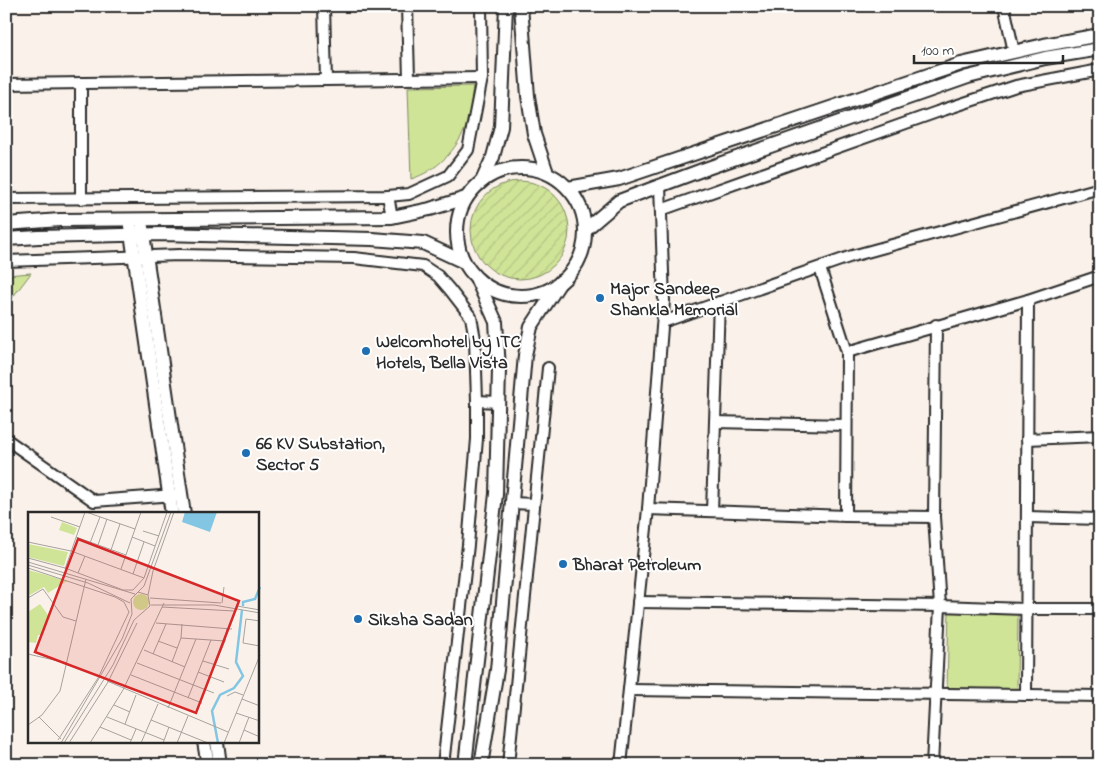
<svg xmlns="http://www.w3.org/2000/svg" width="1106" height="771" font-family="'Indie Flower',sans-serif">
  <defs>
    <pattern id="garden-furrows" width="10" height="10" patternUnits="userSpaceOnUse" patternTransform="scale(1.25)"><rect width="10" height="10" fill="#d0e498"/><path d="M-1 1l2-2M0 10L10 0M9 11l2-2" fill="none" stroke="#b3c483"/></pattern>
  </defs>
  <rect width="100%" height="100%" fill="#faf2ea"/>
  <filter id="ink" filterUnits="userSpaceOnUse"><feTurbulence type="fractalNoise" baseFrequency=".02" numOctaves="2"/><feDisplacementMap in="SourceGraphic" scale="10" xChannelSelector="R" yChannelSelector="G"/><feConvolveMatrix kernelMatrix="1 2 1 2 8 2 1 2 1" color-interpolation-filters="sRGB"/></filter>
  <g filter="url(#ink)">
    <!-- park -->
    <g fill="#d0e498" stroke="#7e8862">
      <path d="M473 86C471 98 471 113 467 124 457 150 437 171 411 179L408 87Z"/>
      <path d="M31 273 6 306V275Z"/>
      <path d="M949 610 1018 611 1017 689 947 688Z"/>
    </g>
    <!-- garden -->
    <circle fill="url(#garden-furrows)" stroke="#7e8862" cx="520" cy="230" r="49"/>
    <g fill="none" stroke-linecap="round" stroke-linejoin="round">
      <!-- minor casing -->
      <g stroke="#2b2b2b" stroke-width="14">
        <g id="minor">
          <path d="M324 6 326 80"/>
          <path d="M407 6 409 78"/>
          <path d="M1004 6 1014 52"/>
          <path d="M6 84 482 78"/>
          <path d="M388 196 392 217"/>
          <path d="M6 199 388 196 409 194 448 176 468 150 482 78 481 6"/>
          <path d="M81 199V83"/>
          <path d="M661 210 937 112 1016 86 1100 70"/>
          <path d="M6 261 180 255 354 258 423 266 438 276 450 290 471 317 475 339 477 401V439L468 545 443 765"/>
          <path d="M820 268 847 352 846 516"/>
          <path d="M663 322 852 256 1100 188"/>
          <path d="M847 352 1028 300 1100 276"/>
          <path d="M477 401 499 402"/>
          <path d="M715 422 846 425"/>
          <path d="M6 439 94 501 175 495"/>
          <path d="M1027 439 1100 436"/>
          <path d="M512 503 534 504"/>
          <path d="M648 509 846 516 934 517"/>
          <path d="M712 511 719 302"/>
          <path d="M1027 517 1100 519"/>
          <path d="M638 602 940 606 1027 609H1100"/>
          <path d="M629 690 1100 696"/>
          <path d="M1026 695 1028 300"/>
          <path d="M508 765 548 368"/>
          <path d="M621 765 648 509 664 301 660 185"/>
          <path d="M932 765 940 606 934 517 936 325"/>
        </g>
      </g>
      <!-- tertiary casing -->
      <g stroke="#2b2b2b" stroke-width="16">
        <g id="tertiary">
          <path d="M521 6 528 96 534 134 547 173"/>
          <circle cx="521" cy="232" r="64"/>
          <path d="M482 181 493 157 501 127 506 6"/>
          <path d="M568 188 619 179 961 64 1044 45 1100 35"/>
          <path d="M6 224 60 220 392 217 430 209 466 198"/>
          <path d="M130 226 172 514"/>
          <path d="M142 227 184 514"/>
          <path d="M585 230 619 201 702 170 968 77 1045 58 1100 49"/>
          <path d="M6 239 39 237 162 234 372 239 423 243 464 262"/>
          <path d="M204 742 208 765"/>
          <path d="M217 742 220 765"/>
          <path d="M465 765 496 494 499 369 496 322 477 280"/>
          <path d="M481 765 497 670 525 355 531 327 561 281"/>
        </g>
      </g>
      <!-- minor -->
      <use href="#minor" stroke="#fff" stroke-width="10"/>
      <!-- tertiary -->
      <use href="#tertiary" stroke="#fff" stroke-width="12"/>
    </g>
  </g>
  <!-- markers -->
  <g fill="#1f6fb2" stroke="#fff" stroke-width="2">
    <circle cx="600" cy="298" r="5"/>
    <circle cx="366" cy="351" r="5"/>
    <circle cx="246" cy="453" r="5"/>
    <circle cx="563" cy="564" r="5"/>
    <circle cx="358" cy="619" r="5"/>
  </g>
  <g text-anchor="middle" stroke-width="4" stroke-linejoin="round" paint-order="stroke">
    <!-- poi labels -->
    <g font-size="18" font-weight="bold" fill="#2b2b2b" stroke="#fff" text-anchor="start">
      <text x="610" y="294">Major Sandeep<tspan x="610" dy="21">Shankla Memorial</tspan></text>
      <text x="376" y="347">Welcomhotel by ITC<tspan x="376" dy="21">Hotels, Bella Vista</tspan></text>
      <text x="256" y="449">66 KV Substation,<tspan x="256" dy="21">Sector 5</tspan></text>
      <text x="573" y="570">Bharat Petroleum</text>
      <text x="368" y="625">Siksha Sadan</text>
    </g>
  </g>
  <!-- overview -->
  <g transform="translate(28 512)">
    <rect width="231" height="231" fill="#faf2ea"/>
    <path d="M34 10 49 16 46 23 31 18ZM0 32 40 40 36 54 0 45ZM0 58 15 62 39 69 20 81 16 75 0 84ZM12 92 20 103 15 123H10L8 131 0 130V100Z" fill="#d0e498"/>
    <path d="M105 90a8 8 0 1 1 16 0a8 8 0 1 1-16 0Z" fill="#d0e498"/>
    <path d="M157 0H189L182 20 154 10Z" fill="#83c6e4"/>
    <path fill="none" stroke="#83c6e4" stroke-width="2.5" d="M215 94V90L227 87 232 75M190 231 184 199 192 183 206 176 215 164 208 150 214 98"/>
    <path fill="none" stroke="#a7a29e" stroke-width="1" d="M58 0 107 17M23 5 52 15M115 19 131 24M48 25 98 43M104 25 127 34M0 30 43 39 116 66M62 31 72 5M70 33 79 7M83 38 92 12M0 46 37 56 95 78H105L116 66 139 0M0 50 107 82M0 53 60 71 102 91M0 56 87 85 96 90 101 100 70 166 30 228M37 57 57 0M93 57 113 0M50 61 57 44M105 62 116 30M120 83 125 59 146 0M0 86 15 77 35 105 48 109M122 86 193 91M194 91 196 75M123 93H186L232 101M209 94 232 98M134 95 206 99M232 109 218 107 215 131 232 134M128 111 204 117M153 126 197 129M130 129 149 136M116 138 157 155M0 142 39 151M125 142 138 112M175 149 201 157M144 150 153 126 154 112M109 151 186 181M187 153 197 129 199 116M170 160 196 170M103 163 174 191M79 169 200 220M199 184 207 180 215 183M160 186 183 128M214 187 232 194M86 193 102 200M140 196 168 127M208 201 232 209M11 205 33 227M79 205 136 228M123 208 180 231M97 212 108 183M0 213 14 203 32 179 58 67M72 215 103 228M216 218 232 225M33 231 94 127 104 102 103 87 116 74 143 0M36 231 85 153 106 108 122 94 120 83 110 80M41 231 80 170 109 111M62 231 95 178 136 91M102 231 108 217M113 231 130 192M135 231 141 215M149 231 160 204M196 231 232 143M211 231 221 205"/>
    <path fill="#d62828" fill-opacity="0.15" stroke="#d62828" stroke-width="2.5" d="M50 27 211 89 168 201 7 140Z"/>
    <rect width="231" height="231" fill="none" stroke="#2b2b2b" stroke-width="2.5"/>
  </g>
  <!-- margin -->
  <rect width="1106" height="771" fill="none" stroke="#fff" stroke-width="25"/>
  <rect x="12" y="12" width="1081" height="746" fill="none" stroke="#2b2b2b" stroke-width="2" filter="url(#ink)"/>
  <!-- scale -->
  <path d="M914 55v8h149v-8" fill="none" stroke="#2b2b2b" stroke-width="2.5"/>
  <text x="921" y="55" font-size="15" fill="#2b2b2b" stroke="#ffffff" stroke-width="4" paint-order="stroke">100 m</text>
</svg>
